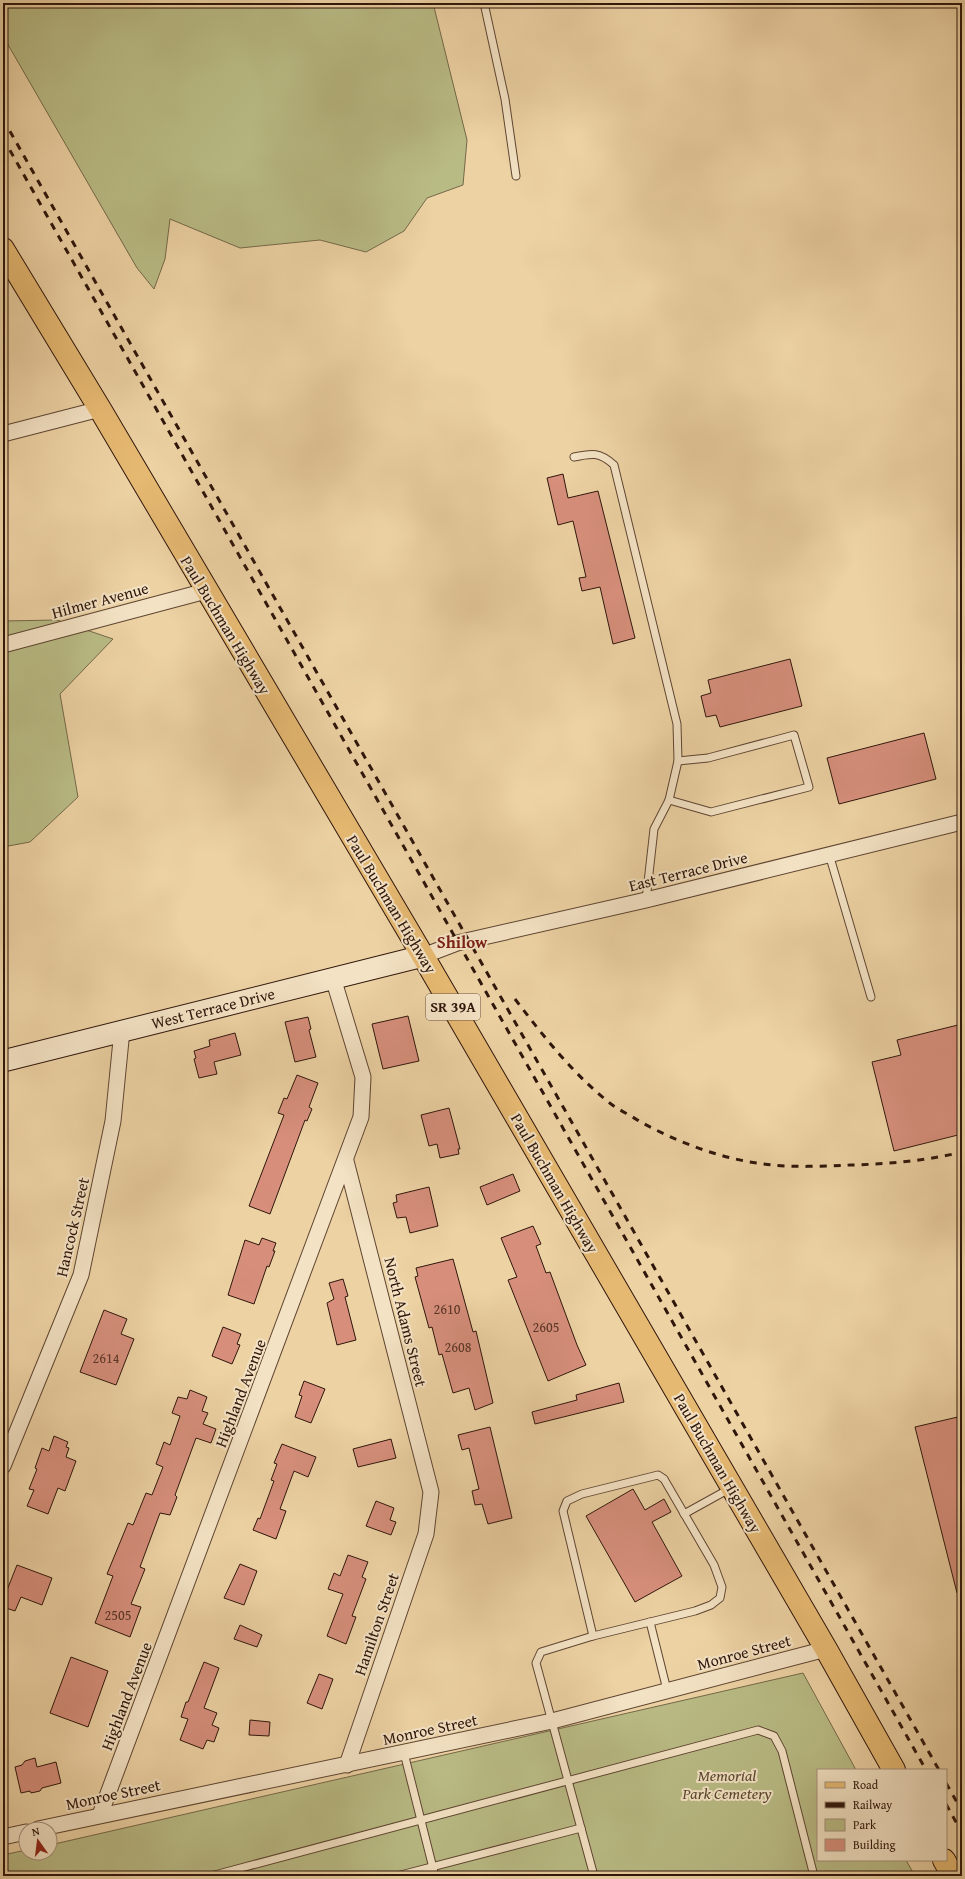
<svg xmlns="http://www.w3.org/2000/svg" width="965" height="1879" font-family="'Gentium Book Plus',serif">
  <rect width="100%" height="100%" fill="#edd2a4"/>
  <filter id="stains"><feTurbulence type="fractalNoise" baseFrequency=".005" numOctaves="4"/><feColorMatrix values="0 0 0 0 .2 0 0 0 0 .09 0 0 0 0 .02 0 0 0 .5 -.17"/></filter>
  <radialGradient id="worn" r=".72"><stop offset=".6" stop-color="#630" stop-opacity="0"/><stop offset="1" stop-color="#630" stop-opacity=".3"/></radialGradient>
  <!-- green -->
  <g fill="#b9bb85" stroke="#746848">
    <path d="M3 3H199L202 5 213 3H433L467 140 463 185 427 198 404 231 366 252 320 240 240 248 170 219 165 259 154 289 137 268 3 36Z"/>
    <path d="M57 620 113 639 60 694 78 797 30 842 3 847V621Z"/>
    <path d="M803 1673 856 1770H818V1860H906L915 1876H3V1855L26 1850V1853H50V1845Z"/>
  </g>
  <!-- building -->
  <g fill="#d78f7c" stroke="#2f160b">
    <path d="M563 474 568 498 598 491 635 638 613 644 600 587 582 591 579 578 586 577 573 521 558 525 547 478Z"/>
    <path d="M790 659 802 706 720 727 716 715 706 717 701 696 711 693 708 680Z"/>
    <path d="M924 733 936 779 839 804 827 758Z"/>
    <path d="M408 1016 419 1061 383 1069 372 1024Z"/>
    <path d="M308 1017 311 1029 309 1030 316 1057 295 1062 285 1022Z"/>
    <path d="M962 1024V1134L894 1151 872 1062 901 1055 897 1040Z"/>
    <path d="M235 1033 241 1055 214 1062 217 1074 199 1078 194 1059 196 1058 194 1051 210 1046 209 1040Z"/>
    <path d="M297 1075 318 1083 309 1107 312 1109 307 1121 305 1120 270 1214 249 1206 284 1115 278 1113 284 1098 287 1099Z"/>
    <path d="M449 1108 460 1149H458L459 1154 440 1158 437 1144 429 1146 421 1115Z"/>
    <path d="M513 1174 520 1191 487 1205 480 1187Z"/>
    <path d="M429 1187 438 1226 410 1233 406 1217 397 1218 393 1203 397 1202 396 1195Z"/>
    <path d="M533 1226 541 1244 536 1246 546 1273 550 1272 577 1345 586 1365 548 1381 508 1280 517 1277 501 1238Z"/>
    <path d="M262 1238 276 1243 273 1251H275L269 1267 267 1266 254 1304 228 1295 245 1240 259 1245Z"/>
    <path d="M453 1259 473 1332 476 1331 493 1403 475 1410 469 1388 453 1393 442 1354 439 1355 432 1327 429 1328 415 1277 418 1276 416 1268Z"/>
    <path d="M343 1279 348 1296 345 1297 356 1340 337 1345 327 1303 334 1299 329 1283Z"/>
    <path d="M104 1310 127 1319 121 1334 134 1339 116 1385 80 1372Z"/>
    <path d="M223 1327 241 1334 237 1344 240 1345 232 1364 212 1356Z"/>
    <path d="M304 1381 325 1389 311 1423 295 1417 302 1396 299 1395Z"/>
    <path d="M619 1383 624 1402 535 1424 532 1412 577 1400 576 1395Z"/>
    <path d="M190 1390 207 1397 202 1411 208 1413 203 1424 216 1429 211 1443 196 1438 175 1495 177 1497 170 1515 160 1513 140 1567 145 1569 131 1604 141 1607 130 1637 95 1623 113 1576 107 1574 128 1523 133 1525 146 1493 152 1495 163 1467 156 1464 164 1442 170 1445 180 1416 172 1413 178 1397 187 1399Z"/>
    <path d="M962 1416V1592L957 1593 915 1427Z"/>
    <path d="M490 1427 512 1518 488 1524 482 1504 475 1505 472 1491 479 1489 469 1448 462 1450 458 1435Z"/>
    <path d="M54 1436 68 1442 66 1447 69 1448 66 1457 76 1461 65 1491 58 1488 48 1514 27 1506 34 1490 29 1489 37 1469 35 1468 42 1448 49 1451Z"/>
    <path d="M391 1439 396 1458 358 1467 353 1449Z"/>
    <path d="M282 1444 316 1457 308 1477 294 1471 280 1509 286 1511 276 1539 253 1530 258 1518 260 1519 274 1481 271 1480 277 1464 274 1463Z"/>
    <path d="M633 1489 645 1510 664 1499 671 1512 652 1522 682 1576 635 1602 586 1516Z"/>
    <path d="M376 1501 394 1508 390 1520 396 1522 391 1535 366 1526Z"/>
    <path d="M348 1555 368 1562 362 1577 366 1579 352 1616 356 1617 346 1644 327 1636 343 1594 328 1589 334 1573 340 1576Z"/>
    <path d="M240 1564 257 1571 244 1605 224 1598Z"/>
    <path d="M17 1565 52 1578 42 1605 21 1597 15 1611 3 1607V1600Z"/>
    <path d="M240 1625 262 1635 257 1647 234 1639Z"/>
    <path d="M71 1657 108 1671 88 1727 50 1713Z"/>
    <path d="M204 1662 219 1668 204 1708 217 1713 212 1725 219 1728 214 1742 207 1740 203 1749 180 1740 188 1719 181 1717 186 1702H188Z"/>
    <path d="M319 1674 333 1679 322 1709 307 1703Z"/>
    <path d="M250 1720 270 1722 269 1736 249 1735Z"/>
    <path d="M35 1758 37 1767 56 1762 61 1783 42 1788 40 1791 31 1793 30 1791 21 1793 15 1767 22 1765 25 1761Z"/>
  </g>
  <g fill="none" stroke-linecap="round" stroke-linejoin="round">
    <!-- lane casing -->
    <g stroke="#5e4531" stroke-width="9">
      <g id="lane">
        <path d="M484 3 505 99 516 176"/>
        <path d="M574 457C592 453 600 452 614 465L677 724 678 761 669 800 654 829 646 900"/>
        <path d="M669 800 711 812 809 787 794 735 708 758 678 761"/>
        <path d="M829 854 871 997"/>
        <path d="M658 1475 664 1479 714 1565 722 1587 720 1598 711 1605 695 1611 593 1636 563 1511 567 1501 582 1494Z"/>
        <path d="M684 1514 731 1488"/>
        <path d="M650 1622 667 1690"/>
        <path d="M593 1636 541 1652 536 1663 594 1876"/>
        <path d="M404 1753 435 1876"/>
        <path d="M211 1876 758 1730 774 1736 782 1751 814 1876"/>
        <path d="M397 1876 581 1828"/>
      </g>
    </g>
    <!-- street casing -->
    <g stroke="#5e4531" stroke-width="17">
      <g id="street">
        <path d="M3 434 100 409"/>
        <path d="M3 645 206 591"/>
        <path d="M423 956 457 943 646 900 962 822"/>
        <path d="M346 1161 431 1492 426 1534 347 1765"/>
        <path d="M3 1466 81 1275 113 1121 122 1030"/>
        <path d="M100 1815 361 1117 363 1077 333 978"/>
        <path d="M38 1829 552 1721 826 1649"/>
        <path d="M3 1837 26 1832"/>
      </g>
    </g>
    <!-- secondary casing -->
    <g stroke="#2f160b" stroke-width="23">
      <path id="secondary" d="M3 1061 423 956"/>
    </g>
    <!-- primary casing -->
    <g stroke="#2f160b" stroke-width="24">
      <g id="primary">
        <path d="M3 249 100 409 423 956 826 1649 894 1770"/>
        <path d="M944 1860 953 1876"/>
      </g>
    </g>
    <!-- lane -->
    <use href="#lane" stroke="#f3e2c4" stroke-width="7"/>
    <!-- street -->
    <use href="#street" stroke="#f3e2c4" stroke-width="15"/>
    <!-- secondary -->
    <use href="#secondary" stroke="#f3e2c4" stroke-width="21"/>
    <!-- primary -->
    <use href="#primary" stroke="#e6b972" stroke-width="22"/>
    <!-- rail -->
    <g stroke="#2f160b" stroke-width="3" stroke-dasharray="7 7" stroke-linecap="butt">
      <path d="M3 119 939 1770"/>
      <path d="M3 138 926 1770"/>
      <path d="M515 999C544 1037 573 1074 611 1104 619 1110 630 1115 639 1121 677 1142 721 1159 764 1164 792 1168 823 1166 851 1165 889 1164 925 1161 962 1152"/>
      <path d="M946 1783 962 1811"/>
      <path d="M946 1804 962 1833"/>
    </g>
  </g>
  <g text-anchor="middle" stroke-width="4" stroke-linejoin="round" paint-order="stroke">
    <!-- number labels -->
    <g font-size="14" fill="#593427">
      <text x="447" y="1314">2610</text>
      <text x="546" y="1332">2605</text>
      <text x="458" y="1352">2608</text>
      <text x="106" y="1363">2614</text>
      <text x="118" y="1620">2505</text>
    </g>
    <!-- shield labels -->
    <rect fill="#f3e2c4" stroke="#6a5342" stroke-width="1" x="426" y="994" width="54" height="26" rx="3"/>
    <g font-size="15" font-weight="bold" fill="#2f160b">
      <text x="453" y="1012">SR 39A</text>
    </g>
    <!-- street labels -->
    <g font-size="16" fill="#2f160b" stroke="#f3e2c4">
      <text transform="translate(100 600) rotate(-15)" y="6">Hilmer Avenue</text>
      <text transform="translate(226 625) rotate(59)" y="6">Paul Buchman Highway</text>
      <text transform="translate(688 871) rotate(-14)" y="6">East Terrace Drive</text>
      <text transform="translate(392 904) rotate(59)" y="6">Paul Buchman Highway</text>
      <text transform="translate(213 1008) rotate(-14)" y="6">West Terrace Drive</text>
      <text transform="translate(555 1183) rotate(60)" y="6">Paul Buchman Highway</text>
      <text transform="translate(72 1227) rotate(-77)" y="6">Hancock Street</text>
      <text transform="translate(406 1322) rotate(76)" y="6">North Adams Street</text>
      <text transform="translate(240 1393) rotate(-69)" y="6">Highland Avenue</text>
      <text transform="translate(718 1463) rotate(60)" y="6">Paul Buchman Highway</text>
      <text transform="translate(376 1624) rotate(-71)" y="6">Hamilton Street</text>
      <text transform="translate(744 1652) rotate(-15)" y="6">Monroe Street</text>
      <text transform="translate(126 1696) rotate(-69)" y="6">Highland Avenue</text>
      <text transform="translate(430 1729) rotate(-12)" y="6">Monroe Street</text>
      <text transform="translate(113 1794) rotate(-12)" y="6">Monroe Street</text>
    </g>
    <!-- park labels -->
    <g font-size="16" font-style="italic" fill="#584830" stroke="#f3e2c4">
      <text x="727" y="1781">Memorial<tspan x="727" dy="18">Park Cemetery</tspan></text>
    </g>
    <!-- neighbourhood labels -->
    <g font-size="17" font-weight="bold" fill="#7a1f14" stroke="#f3e2c4">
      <text x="462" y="948">Shilow</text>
    </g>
  </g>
  <!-- margin -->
  <rect width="965" height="1879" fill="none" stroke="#edd2a4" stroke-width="16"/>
  <rect x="4" y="4" width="957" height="1871" fill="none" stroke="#2f160b" stroke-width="2"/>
  <rect x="8" y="8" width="949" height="1863" fill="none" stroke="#2f160b"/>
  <!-- legend -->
  <rect x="817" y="1769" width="130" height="92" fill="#f3e2c4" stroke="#a5907a"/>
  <rect x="825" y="1782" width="20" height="6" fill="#e6b972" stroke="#a5907a"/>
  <text x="853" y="1789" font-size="12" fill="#2f160b">Road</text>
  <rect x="825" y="1802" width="20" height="6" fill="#2f160b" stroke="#a5907a"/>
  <text x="853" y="1809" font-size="12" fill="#2f160b">Railway</text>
  <rect x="825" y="1819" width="20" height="12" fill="#b9bb85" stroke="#a5907a"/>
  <text x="853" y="1829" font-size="12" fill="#2f160b">Park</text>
  <rect x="825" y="1839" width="20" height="12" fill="#d78f7c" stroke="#a5907a"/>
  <text x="853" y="1849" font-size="12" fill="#2f160b">Building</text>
  <!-- north arrow -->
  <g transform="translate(38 1841) rotate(346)"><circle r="19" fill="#f3e2c4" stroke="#a5907a"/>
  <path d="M0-3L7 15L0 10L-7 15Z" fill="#8f2418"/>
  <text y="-6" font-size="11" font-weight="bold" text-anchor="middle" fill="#2f160b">N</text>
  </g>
  <rect width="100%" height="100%" filter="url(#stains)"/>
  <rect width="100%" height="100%" fill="url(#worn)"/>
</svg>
